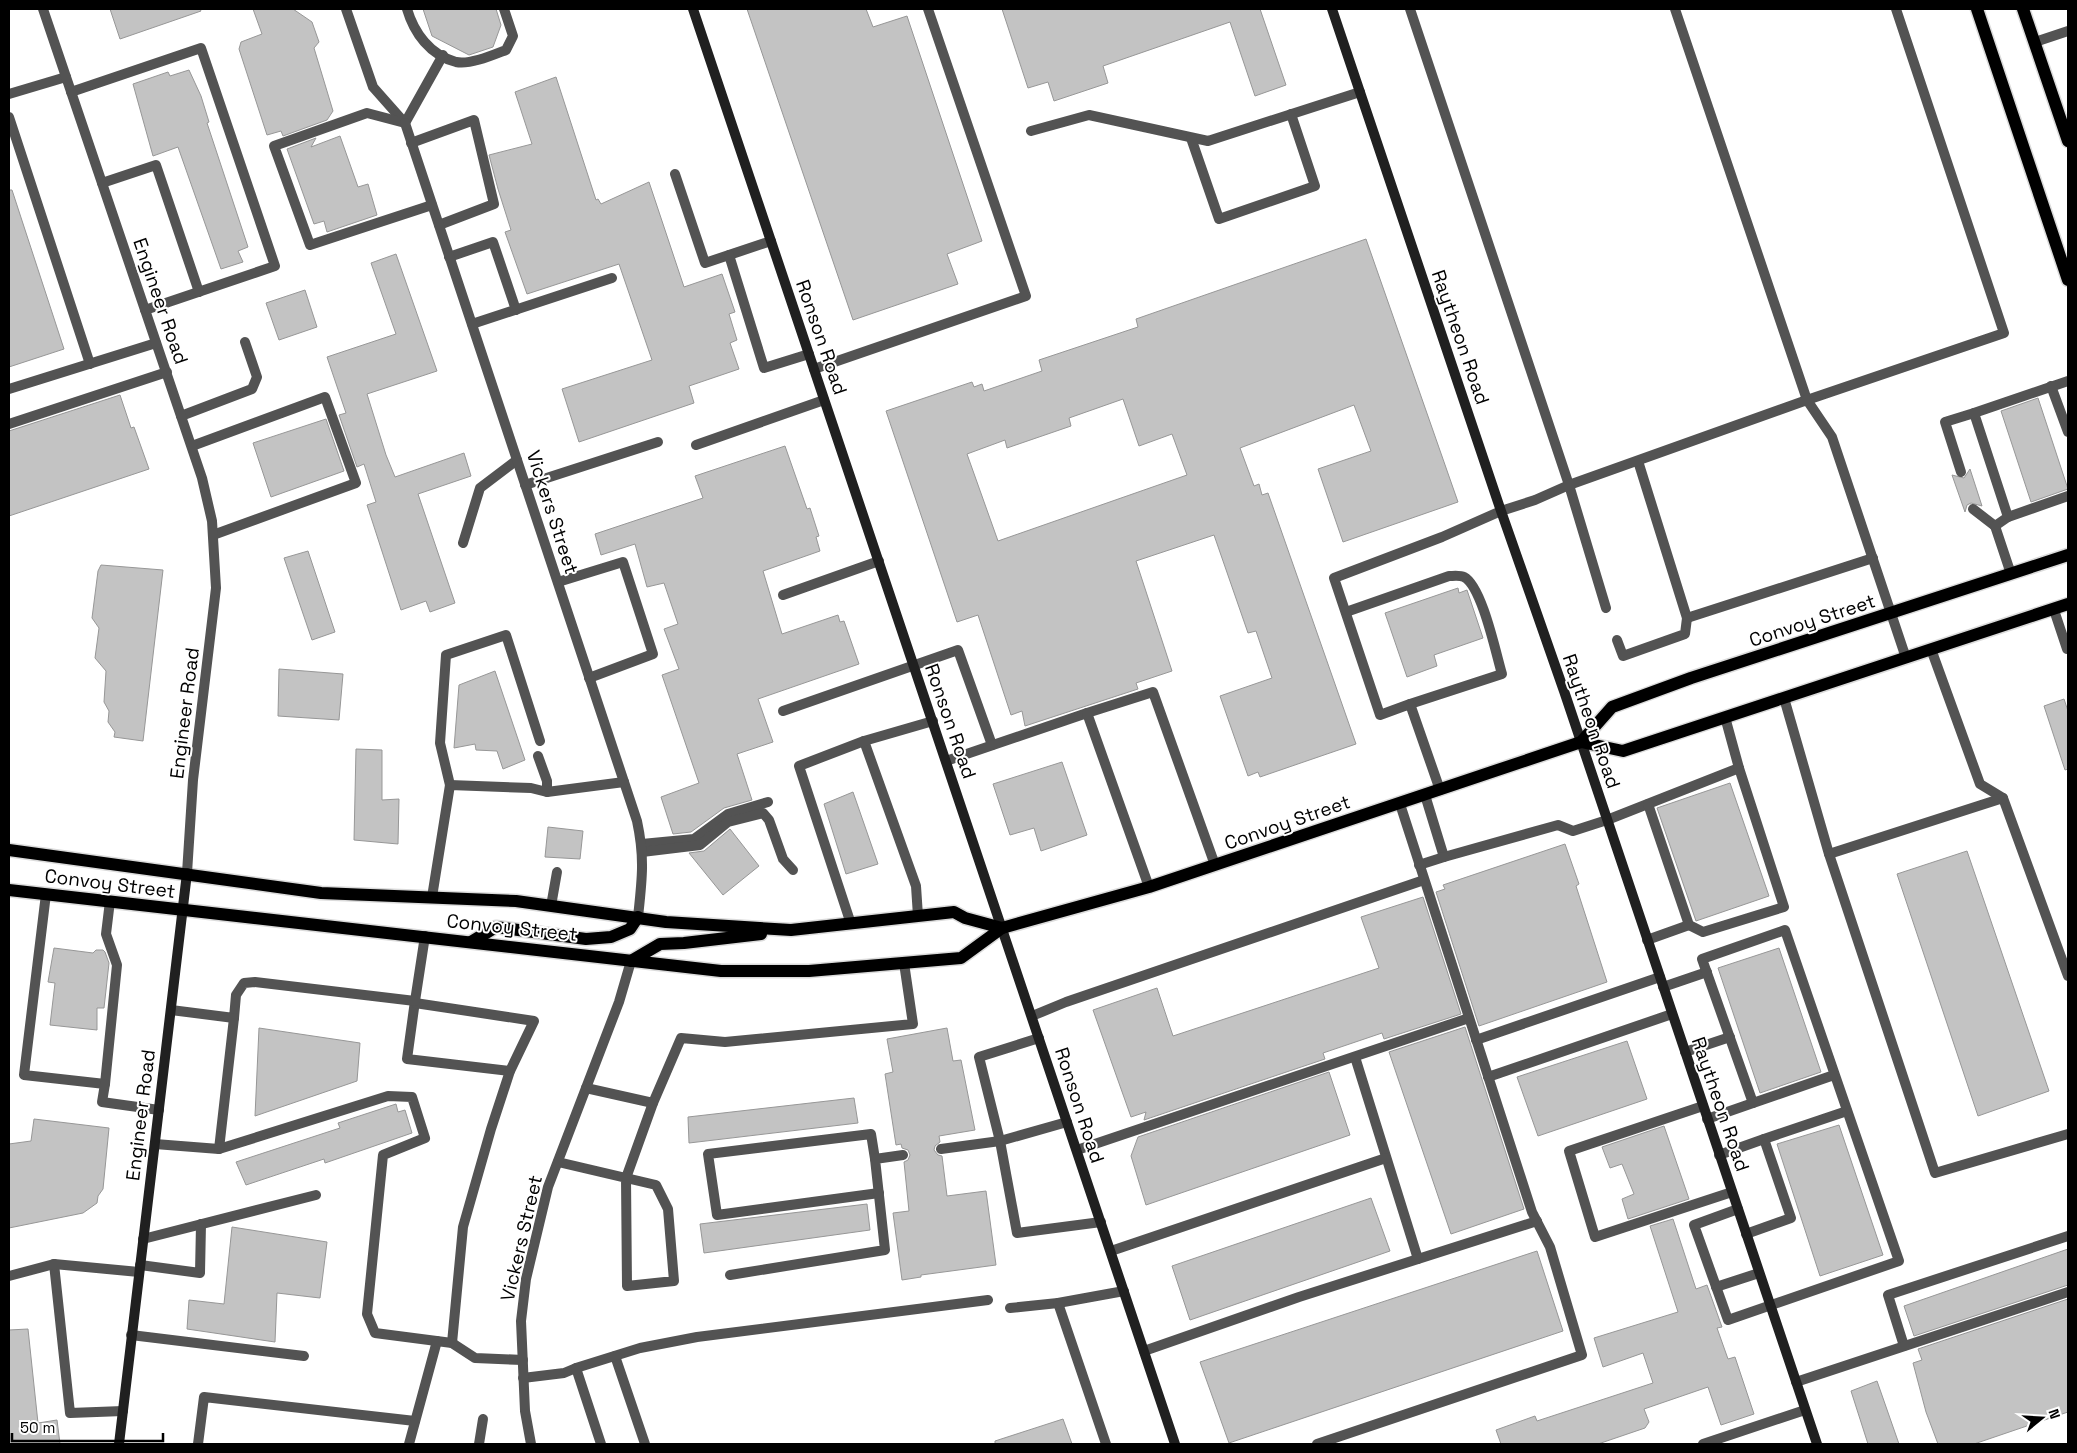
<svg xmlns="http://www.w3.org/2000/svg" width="2077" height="1453" font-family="'Space Grotesk',sans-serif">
  <rect width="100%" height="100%" fill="#fff"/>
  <!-- building -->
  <g fill="#c3c3c3" stroke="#979797" fill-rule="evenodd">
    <path d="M110 9H200L201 11 120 39Z"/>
    <path d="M253 9H293L312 22 319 42 314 48 333 111 327 120 283 136 281 131 267 135 239 49 241 42 262 34Z"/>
    <path d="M423 9H496L501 25 493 47 469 55 432 36Z"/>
    <path d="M747 9H866L873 27 907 16 982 241 947 254 958 284 853 320Z"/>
    <path d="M1002 9H1260L1286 85 1255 96 1230 22 1103 66 1108 83 1054 101 1048 82 1028 88Z"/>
    <path d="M189 70 201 96 209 122 207 123 248 247 238 251 243 262 221 269 178 147 153 156 133 84 168 72 170 76Z"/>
    <path d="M556 77 596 200 598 199 601 204 649 182 684 287 722 274 735 312 729 314 737 340 730 343 739 369 689 386 694 403 579 442 562 389 652 360 619 264 527 294 505 232 511 230 498 189 489 155 532 144 515 92Z"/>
    <path d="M340 136 358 187 368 184 377 215 327 232 324 221 314 224 287 149 316 138 311 147Z"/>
    <path d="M9 190H12L64 349 9 367Z"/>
    <path d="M1366 239 1458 502 1343 542 1318 469 1371 451 1354 405 1240 448 1254 486 1259 484 1262 495 1268 493 1356 744 1260 777 1258 772 1248 776 1220 696 1272 678 1256 631 1248 633 1214 535 1136 561 1172 671 1136 683 1138 689 1025 726 1022 711 1011 715 978 615 957 622 886 411 972 382 974 387 982 384 984 391 1042 371 1039 360 1138 327 1136 319ZM1123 399 1139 446 1172 434 1187 475 998 541 967 454 1005 440 1007 448 1071 426 1069 418Z"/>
    <path d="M396 254 437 371 367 394 386 455 395 477 464 453 471 476 418 494 455 603 430 612 426 601 401 610 367 505 376 502 364 464 357 467 339 415 346 413 327 357 396 334 371 263Z"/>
    <path d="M305 290 317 327 279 340 266 303Z"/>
    <path d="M120 395 131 428 134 427 149 469 9 516V431Z"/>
    <path d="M2038 398 2068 489 2031 502 2001 411Z"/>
    <path d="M326 419 344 471 271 497 253 443Z"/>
    <path d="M785 446 807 509 810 508 819 536 816 537 820 551 763 571 782 634 838 615 840 622 844 621 859 664 758 699 773 742 737 754 752 800 724 808 691 832 673 834 661 797 699 783 662 675 679 669 664 629 678 624 664 583 647 587 635 544 601 555 595 534 703 498 695 476Z"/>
    <path d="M1970 469 1982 506 1971 503 1967 505 1965 512 1952 475 1964 478Z"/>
    <path d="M308 551 335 632 312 640 284 558Z"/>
    <path d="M101 565 163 570 143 741 114 737 115 732 108 722 109 711 104 702 106 671 95 658 99 628 92 618 98 571Z"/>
    <path d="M1458 588 1459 593 1467 590 1483 638 1434 655 1437 666 1407 677 1385 613Z"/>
    <path d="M279 669 343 674 339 720 278 716Z"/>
    <path d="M495 671 525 760 503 769 497 751 476 750 475 744 454 748 459 685Z"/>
    <path d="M2064 699 2068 711V769L2065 770 2044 706Z"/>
    <path d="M356 749 382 750V800L399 799 398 844 354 840Z"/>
    <path d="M1062 762 1087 835 1041 851 1034 828 1010 835 993 784Z"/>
    <path d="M1730 783 1769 896 1696 921 1657 808Z"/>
    <path d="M853 792 878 864 846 874 824 804Z"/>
    <path d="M548 827 583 831 580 859 545 857Z"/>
    <path d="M730 829 759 866 723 895 689 853 704 851Z"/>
    <path d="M1565 844 1579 884 1576 886 1607 982 1479 1026 1436 892 1445 889 1443 885Z"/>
    <path d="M1967 851 2049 1091 1978 1116 1897 874Z"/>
    <path d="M1423 897 1461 1014 1384 1039 1382 1033 1323 1053 1325 1059 1144 1120 1146 1112 1131 1117 1093 1010 1157 988 1173 1036 1379 968 1361 917Z"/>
    <path d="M54 948 93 953 96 950H103L105 952 109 963 104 1008H97V1030L50 1025 55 983 48 982Z"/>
    <path d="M1779 948 1821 1072 1760 1093 1718 968Z"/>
    <path d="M1465 1027 1524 1209 1451 1234 1389 1052Z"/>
    <path d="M259 1028 360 1043 357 1081 255 1116Z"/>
    <path d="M947 1028 953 1061 961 1060 975 1130 939 1136 940 1142 935 1146 934 1150 938 1155 942 1156 947 1196 986 1191 996 1265 921 1275V1277L902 1280 893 1213 909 1211 904 1162 908 1160 910 1155 908 1150 902 1148 901 1144 896 1145 885 1074 893 1072 887 1039Z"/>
    <path d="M1627 1041 1647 1099 1538 1136 1517 1077Z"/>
    <path d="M1329 1072 1350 1135 1146 1205 1131 1156 1138 1137Z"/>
    <path d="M854 1098 858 1123 689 1143 688 1117Z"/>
    <path d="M396 1104 398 1112 405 1110 412 1133 325 1163 324 1159 246 1185 236 1162 340 1128 338 1123Z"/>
    <path d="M34 1119 109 1128 103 1189 98 1196 97 1203 83 1213 9 1228V1144L31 1141Z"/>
    <path d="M1839 1125 1883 1255 1820 1276 1777 1144Z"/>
    <path d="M1664 1126 1689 1199 1628 1219 1622 1199 1634 1194 1622 1164 1610 1168 1602 1147Z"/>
    <path d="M1371 1198 1390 1251 1190 1320 1172 1266Z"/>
    <path d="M867 1204 870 1230 704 1253 700 1224Z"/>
    <path d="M1673 1219 1696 1289 1707 1285 1722 1327 1717 1328 1728 1359 1735 1357 1754 1414 1721 1425 1708 1387 1644 1409 1649 1422 1645 1428 1598 1444H1501L1496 1430 1535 1416 1537 1421 1653 1383 1643 1353 1603 1367 1594 1338 1678 1312 1650 1226Z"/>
    <path d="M232 1227 327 1242 320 1298 277 1293 275 1342 187 1329 189 1300 224 1304Z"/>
    <path d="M2068 1249V1285L1914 1336 1904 1306Z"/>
    <path d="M1537 1251 1563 1331 1229 1443 1200 1362Z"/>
    <path d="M2068 1299V1412L1974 1444H1938L1926 1412 1913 1363 1922 1360 1918 1349Z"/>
    <path d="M28 1329 38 1423 57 1420 60 1444H9V1330Z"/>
    <path d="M1877 1381 1899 1444H1868L1851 1391Z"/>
    <path d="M1063 1419 1072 1444H995V1441Z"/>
  </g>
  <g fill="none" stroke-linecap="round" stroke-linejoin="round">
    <!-- primary casing -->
    <g stroke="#dbdbdb" stroke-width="15">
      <g id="primary">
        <path d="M1977 9 2068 280"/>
        <path d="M2023 9 2068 141"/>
        <path d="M1581 742 1623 751 2068 604"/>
        <path d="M9 850 321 893 516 901 666 922 791 930 954 912 965 918 1002 928"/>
        <path d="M9 890 721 971H809L961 958 1002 928 1149 887 1581 742 1612 707 1691 678 2068 555"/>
        <path d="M471 942 496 927 586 939 611 937 630 929 638 917"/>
        <path d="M631 961 660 944 684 943 761 934"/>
      </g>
    </g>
    <!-- lane -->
    <g stroke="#535353" stroke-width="10">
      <path d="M346 9 373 87 404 122"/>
      <path d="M407 9C414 33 430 55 456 62 470 65 493 55 506 50L513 36 504 9"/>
      <path d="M1410 9 1569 485 1606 608"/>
      <path d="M1675 9 1807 400 2004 333 1896 9"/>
      <path d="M2035 42 2068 31"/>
      <path d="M71 92 201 48 275 266 145 310"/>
      <path d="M9 94 66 77"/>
      <path d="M9 117 90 364"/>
      <path d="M405 123 367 113 274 146 310 245 432 205"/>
      <path d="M405 123 443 55"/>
      <path d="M1031 131 1089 115 1208 141 1360 92"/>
      <path d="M1191 138 1219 219 1315 186 1291 114"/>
      <path d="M411 143 474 120 494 204 439 225"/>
      <path d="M675 174 705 263 771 241"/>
      <path d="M102 183 156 165 199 292"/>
      <path d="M729 255 764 368 809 354"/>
      <path d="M449 257 493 242 516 310"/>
      <path d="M472 324 612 278"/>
      <path d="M814 369 1026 296 928 9"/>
      <path d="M2051 386 2068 432"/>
      <path d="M9 389 156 343"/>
      <path d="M181 416 252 389 257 377 245 342"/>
      <path d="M9 424 167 372"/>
      <path d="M696 445 824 400"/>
      <path d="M192 446 325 397 356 483 213 535"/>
      <path d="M1638 461 1687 618 1873 558"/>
      <path d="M1961 472 1945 422 1974 413"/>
      <path d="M525 485 658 442"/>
      <path d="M1973 509 1995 526"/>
      <path d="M2008 517 2068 496"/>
      <path d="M463 543 480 488 517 460"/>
      <path d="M2011 574 1995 526 2008 517 1974 413 2068 381"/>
      <path d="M558 582 623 562 653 654 589 678"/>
      <path d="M783 595 879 561"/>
      <path d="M2054 610 2067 649H2068"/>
      <path d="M1346 612 1449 576C1453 576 1460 575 1464 577 1482 586 1496 654 1502 674L1410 704"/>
      <path d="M1617 640 1623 656 1685 634 1687 618"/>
      <path d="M1931 649 1980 784 2003 798 2068 976"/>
      <path d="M1784 698 1829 854 1935 1173 2068 1134"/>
      <path d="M783 711 958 650 992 745"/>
      <path d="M864 741 916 886 918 916"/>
      <path d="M538 756 547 781V792"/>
      <path d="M946 761 1087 713"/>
      <path d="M450 785 440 743 446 655 506 635 540 741"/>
      <path d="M1440 790 1410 704 1380 715 1334 578 1442 537 1501 511 1535 500 1569 485 1807 400 1832 437 1906 658"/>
      <path d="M1425 795 1444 857 1558 825 1573 831 1607 820 1739 768"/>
      <path d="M1648 804 1689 925 1703 932 1784 907 1739 768 1725 717"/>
      <path d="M642 844 694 839 728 814 768 802"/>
      <path d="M642 852 700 845 728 822 763 813 769 820 783 859 793 870"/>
      <path d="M1829 854 2003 798"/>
      <path d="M1419 865 1444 857"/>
      <path d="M1149 887 1087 713 1153 692 1215 865"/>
      <path d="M46 894 24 1075 105 1084 117 965 106 934 110 901"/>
      <path d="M432 897 450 785 531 788 547 792 624 782"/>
      <path d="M551 906 557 872"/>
      <path d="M851 924 799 766 864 741 933 721"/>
      <path d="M1647 940 1689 925"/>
      <path d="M1663 987 1707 972"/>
      <path d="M415 1001 407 1059 510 1071"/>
      <path d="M415 1003 534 1021 510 1071 491 1129 463 1227 452 1343"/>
      <path d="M171 1010 234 1018 236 995 244 983 255 982 415 1001 425 936"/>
      <path d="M1032 1016 1066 1002 1424 880"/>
      <path d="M1039 1038 979 1057 1000 1141 1017 1233 1101 1222"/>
      <path d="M1476 1040 1660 977"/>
      <path d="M1685 1052 1730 1037"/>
      <path d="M1355 1057 1418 1259"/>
      <path d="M1488 1077 1672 1014"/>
      <path d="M105 1084 102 1102 159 1110"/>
      <path d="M586 1088 653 1103"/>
      <path d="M1703 1106 1569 1151 1595 1237 1732 1192"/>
      <path d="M1707 1119 1753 1103"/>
      <path d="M1764 1139 1847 1111"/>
      <path d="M155 1144 219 1149 388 1096 412 1097 425 1138 383 1155 367 1314 375 1333 452 1343 475 1358 523 1360"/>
      <path d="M219 1149 234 1018"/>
      <path d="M941 1149 1000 1141 1067 1122"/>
      <path d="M1077 1150 1469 1018"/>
      <path d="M1719 1155 1764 1139 1791 1218 1746 1234"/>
      <path d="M875 1159 871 1134 708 1154 717 1215 879 1193"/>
      <path d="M558 1162 656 1185 668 1209 674 1281 627 1286 626 1178 653 1103 681 1038 725 1042 913 1024 904 963"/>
      <path d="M1738 1209 1694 1225 1728 1320 1899 1261 1785 930 1702 959 1753 1103 1834 1075"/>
      <path d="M143 1239 316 1195"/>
      <path d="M1111 1251 1386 1158"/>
      <path d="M54 1264 70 1413 123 1411"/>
      <path d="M140 1265 200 1273 201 1224"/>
      <path d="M730 1275 885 1250 875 1159 903 1155"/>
      <path d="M1716 1287 1759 1273"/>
      <path d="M1010 1308 1058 1303"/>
      <path d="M131 1335 304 1356"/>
      <path d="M1904 1346 1888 1295 2068 1236"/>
      <path d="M1144 1351 1299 1297 1537 1221"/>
      <path d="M615 1356 645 1444"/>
      <path d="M523 1378 564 1373 576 1368"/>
      <path d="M1796 1382 2068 1292"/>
      <path d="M198 1444 204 1397 415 1421"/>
      <path d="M409 1444 437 1341"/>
      <path d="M479 1444 483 1419"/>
      <path d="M601 1444 576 1368 640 1348 697 1337 988 1300"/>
      <path d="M1106 1444 1058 1303 1124 1291"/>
      <path d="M1317 1444 1582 1355 1550 1247 1532 1212 1400 804"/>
      <path d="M1703 1444 1805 1410"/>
    </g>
    <!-- street -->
    <g stroke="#535353" stroke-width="10">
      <path d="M43 9 202 478 212 521 216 588 193 780 187 873"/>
      <path d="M405 123 637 821C645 858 642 880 638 917"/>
      <path d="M9 1276 54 1264 139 1272"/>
      <path d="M531 1444 525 1411 521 1321 526 1279 548 1187 619 1002 631 961"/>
    </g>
    <!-- secondary -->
    <g stroke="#202020" stroke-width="10">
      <path d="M693 9 1175 1444"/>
      <path d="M1332 9 1501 511 1564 691 1817 1444"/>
      <path d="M119 1444 187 873"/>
    </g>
    <!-- primary -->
    <use href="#primary" stroke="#000" stroke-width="12"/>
  </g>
  <g text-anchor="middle" stroke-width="4" stroke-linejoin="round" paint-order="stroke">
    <!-- street labels -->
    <g font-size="19" fill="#000" stroke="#fff">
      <text transform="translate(161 301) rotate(71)" y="7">Engineer Road</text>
      <text transform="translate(822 337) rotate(71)" y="7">Ronson Road</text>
      <text transform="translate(1461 337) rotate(71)" y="7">Raytheon Road</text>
      <text transform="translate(553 512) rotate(72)" y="7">Vickers Street</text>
      <text transform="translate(1812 620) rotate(-18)" y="7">Convoy Street</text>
      <text transform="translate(184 713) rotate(-83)" y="7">Engineer Road</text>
      <text transform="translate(951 721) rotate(71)" y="7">Ronson Road</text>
      <text transform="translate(1592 721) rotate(71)" y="7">Raytheon Road</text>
      <text transform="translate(1287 822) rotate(-19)" y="7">Convoy Street</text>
      <text transform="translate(110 883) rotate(7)" y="7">Convoy Street</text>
      <text transform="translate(512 927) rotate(6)" y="7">Convoy Street</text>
      <text transform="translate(1721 1104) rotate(71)" y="7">Raytheon Road</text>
      <text transform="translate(1080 1105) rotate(72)" y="7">Ronson Road</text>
      <text transform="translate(140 1115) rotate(-83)" y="7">Engineer Road</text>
      <text transform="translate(521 1238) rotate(-77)" y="7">Vickers Street</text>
    </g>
  </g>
  <!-- border -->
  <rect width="2077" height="1453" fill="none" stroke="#000000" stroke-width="20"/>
  <!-- north arrow -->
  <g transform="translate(2042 1418) rotate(72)" stroke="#ffffff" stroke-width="4" paint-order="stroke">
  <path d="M0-4L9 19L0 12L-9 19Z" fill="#000000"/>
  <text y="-8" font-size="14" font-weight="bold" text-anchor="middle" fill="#000000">N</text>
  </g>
  <!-- scale -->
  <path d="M12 1433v8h151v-8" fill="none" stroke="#000000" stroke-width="2.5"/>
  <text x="20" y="1433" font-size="15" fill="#000000" stroke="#ffffff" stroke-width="4" paint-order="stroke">50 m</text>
</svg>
